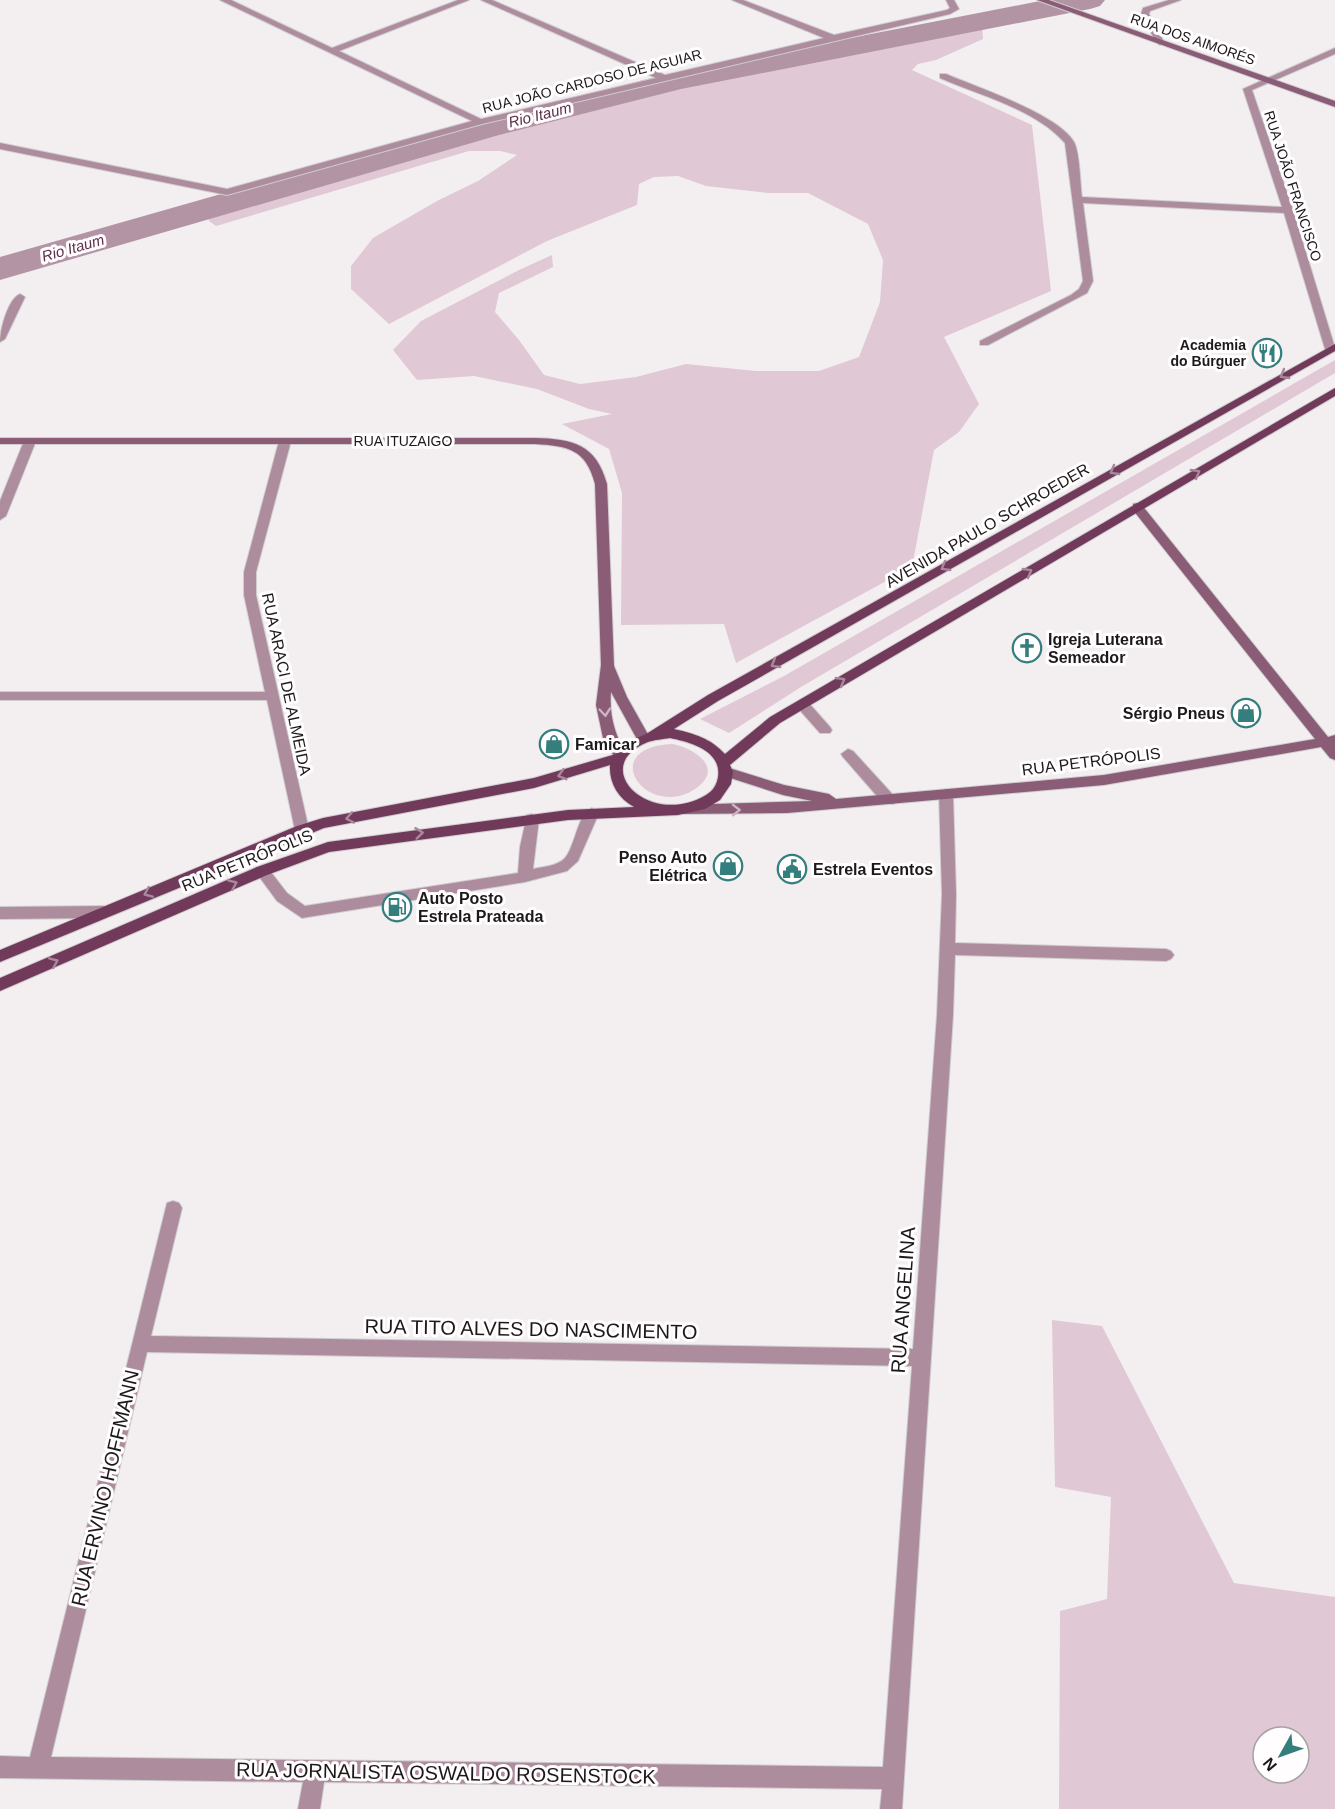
<svg xmlns="http://www.w3.org/2000/svg" width="1335" height="1809" font-family="Helvetica,sans-serif">
  <rect width="100%" height="100%" fill="#f3eff1"/>
  <!-- green -->
  <g fill="#e0c8d4" fill-rule="evenodd">
    <path d="M982 26 983 39 936 60 918 64 912 70 1032 125 1051 291 944 337 979 404 959 432 934 450 912 567 736 663 724 624 621 625 622 493 609 449 562 424 612 414 589 409 537 389 474 376 417 380 393 350 421 321 519 270 552 255 553 267 499 293 495 312 519 340 544 375 580 384 636 377 686 364 756 371H819L859 357 880 302 883 260 868 224 808 193H768L706 186 678 176 654 177 639 184 637 205 547 241 389 324 351 289V266L373 238 437 201 478 181 517 155 500 151H469L216 226 209 221 208 214 489 131 657 90 767 65Z"/>
    <path d="M1335 360V373L801 687 729 733 700 719 784 676Z"/>
    <path d="M673 744C696 749 725 769 695 789 646 821 595 747 673 744Z"/>
    <path d="M1052 1320 1102 1326 1234 1583 1335 1597V1809H1059L1060 1611 1107 1599 1111 1497 1055 1487ZM1263 1737H1299V1773H1263Z"/>
  </g>
  <g fill="none" stroke-linecap="round" stroke-linejoin="round">
    <!-- river -->
    <path fill="#b394a4" fill-rule="evenodd" d="M1045 0H1105L1100 6 1090 9 681 89 499 135 0 280V257L487 118 681 71Z"/>
    <!-- lane casing -->
    <g stroke="#d0cdcf" stroke-width="2">
      <g id="lane">
        <path d="M802 699 807 701 830 727 832 730 830 733H820L797 707 795 704Z"/>
        <path d="M848 749 853 751 894 796 896 800 894 804H884L843 757 841 754Z"/>
        <path d="M592 808 599 813 578 861 567 871 525 882 302 918 277 901 255 871 257 867H267L287 893 305 906 518 873 520 847 527 815 532 814 539 819 533 869C542 867 558 866 565 858 575 847 578 812 592 808Z"/>
      </g>
    </g>
    <!-- street casing -->
    <g stroke="#d0cdcf" stroke-width="2">
      <g id="street">
        <path d="M220 0H231L332 48 458 0H469L339 51 481 119 656 78 481 0H492L665 75 824 38 732 0H743L834 35 947 10 950 8 946 0H954L959 9 950 14 482 124 227 195 0 149V143L227 189 472 121Z"/>
        <path d="M1169 0H1181L1150 11 1149 14 1164 42 1160 45 1156 42 1141 14 1143 8Z"/>
        <path d="M1335 48V54L1252 90 1293 210 1335 348 1334 351H1326L1325 349 1284 213 1083 203 1093 281 1087 293 988 345H980V341L1071 295 1079 289 1083 281 1065 143C1035 109 981 96 940 78V74H946C976 87 1058 114 1074 142 1080 153 1080 183 1082 197L1282 207 1243 89Z"/>
        <path d="M20 294 25 297 5 339 0 342C0 329 8 299 20 294Z"/>
        <path d="M30 438 36 441 6 516 0 520V501L24 441Z"/>
        <path d="M285 438 291 441 256 572V595L309 830 302 835 295 830 267 700H0V692H265L244 595V572L279 441Z"/>
        <path d="M946 789 953 794 956 894 955 943 1166 949 1171 951 1174 955 1171 959 1166 961 955 955 953 1015 902 1809H880L882 1789 324 1782 320 1809H298L303 1782 0 1778V1756L30 1757 167 1203 173 1201 179 1203 182 1208 151 1336 913 1349 937 1015 942 894 939 794ZM147 1352 912 1366 883 1767 51 1757Z"/>
        <path d="M103 906 108 908 111 912 108 916 103 918 0 919V907Z"/>
      </g>
    </g>
    <!-- secondary casing -->
    <g stroke="#d0cdcf" stroke-width="2">
      <g id="secondary">
        <path d="M1037 0H1049L1335 101V107Z"/>
        <path d="M0 438H535C573 439 596 444 607 484L614 666 627 697 650 738 643 743 638 741 611 692C609 715 615 736 627 755L625 758H615L603 738 596 705 601 665 595 484C586 449 568 446 535 444H0Z"/>
        <path d="M1137 503 1141 504 1328 737 1335 735V760L1330 758 1321 747 1104 785 787 813 675 814 673 810 680 805 812 801 783 795 721 775 719 772 726 767 784 785 829 794 836 799 1104 775 1315 739 1133 510V504Z"/>
      </g>
    </g>
    <!-- primary casing -->
    <g stroke="#d0cdcf" stroke-width="2">
      <path id="primary" d="M1335 344V351L718 701 674 729C695 734 710 738 725 754L770 717 1335 388V396L780 723 730 765 733 772 731 784 720 800 705 809 678 815 568 820 329 852 267 875 0 991V978L257 867 328 842 568 810 634 807C618 798 609 783 610 765L534 788 324 828 0 962V950L297 826 323 818 534 778 616 754C625 740 638 739 651 731 670 719 689 707 708 695ZM670 738C689 742 722 750 718 777 717 784 713 791 706 795 649 829 587 766 648 742 654 740 663 739 670 738Z"/>
    </g>
    <!-- lane -->
    <use href="#lane" fill="#ad8c9e" fill-rule="evenodd"/>
    <!-- street -->
    <use href="#street" fill="#ad8c9e" fill-rule="evenodd"/>
    <!-- secondary -->
    <use href="#secondary" fill="#8b5c76" fill-rule="evenodd"/>
    <!-- primary -->
    <use href="#primary" fill="#713a5a" fill-rule="evenodd"/>
  </g>
  <!-- one-way arrows -->
  <defs><path id="oneway-chevron" d="M-2-3.5L2.5 0L-2 3.5" fill="none" stroke-width="1.6" stroke-linecap="round" stroke-linejoin="round" transform="scale(1.5)"/></defs>
  <g stroke="#aa889c">
    <use href="#oneway-chevron" transform="translate(1284 375) rotate(150)"/>
    <use href="#oneway-chevron" transform="translate(1114 471) rotate(150)"/>
    <use href="#oneway-chevron" transform="translate(1196 473) rotate(-30)"/>
    <use href="#oneway-chevron" transform="translate(945 567) rotate(150)"/>
    <use href="#oneway-chevron" transform="translate(1028 572) rotate(-30)"/>
    <use href="#oneway-chevron" transform="translate(775 664) rotate(150)"/>
    <use href="#oneway-chevron" transform="translate(841 681) rotate(-30)"/>
    <use href="#oneway-chevron" transform="translate(562 775) rotate(164)"/>
    <use href="#oneway-chevron" transform="translate(350 818) rotate(169)"/>
    <use href="#oneway-chevron" transform="translate(419 833) rotate(-7)"/>
    <use href="#oneway-chevron" transform="translate(233 884) rotate(-23)"/>
    <use href="#oneway-chevron" transform="translate(148 893) rotate(157)"/>
    <use href="#oneway-chevron" transform="translate(54 962) rotate(-23)"/>
  </g>
  <g stroke="#cbb5c1">
    <use href="#oneway-chevron" transform="translate(605 712) rotate(85)"/>
    <use href="#oneway-chevron" transform="translate(736 810) rotate(-1)"/>
  </g>
  <!-- icons -->
  <defs>
    <g id="restaurant-ring" transform="scale(1.5)"><circle r="9.5" fill="#fffdfe" stroke="#357e7e" stroke-width="1.5"/><path d="M-5-6h1v4h1v-4h1v4h1v-4h1v5L-1.5 .5V6h-2V.5L-5-1ZM5-6V6H3V1.5H1.5Q1.5-4 5-6Z" fill="#357e7e"/></g>
    <g id="church-ring" transform="scale(1.5)"><circle r="9.5" fill="#fffdfe" stroke="#357e7e" stroke-width="1.5"/><path d="M-1.2-6h2.4v3.5h3.3v2.4h-3.3V6h-2.4V-.1h-3.3v-2.4h3.3Z" fill="#357e7e"/></g>
    <g id="shop-ring" transform="scale(1.5)"><circle r="9.5" fill="#fffdfe" stroke="#357e7e" stroke-width="1.5"/><path d="M-5-2.5h2.3a2.7 3.5 0 0 1 5.4 0H5L5.5 6h-11ZM-1.5-2.5h3a1.5 2.3 0 0 0-3 0Z" fill="#357e7e"/></g>
    <g id="civic-ring" transform="scale(1.5)"><circle r="9.5" fill="#fffdfe" stroke="#357e7e" stroke-width="1.5"/><path d="M-.6-6.5H3V-4.5H.6V-3L4-1V1h2V6H-6V1h2V-1L-.6-3ZM-1.2 2.5V6h2.4V2.5Z" fill="#357e7e"/></g>
    <g id="fuel-ring" transform="scale(1.5)"><circle r="9.5" fill="#fffdfe" stroke="#357e7e" stroke-width="1.5"/><path d="M-5.5-6h7V0h2V4h1.3V-2.5L3-4.5l.8-.8L6-3V5H2.5V1h-1V6h-7ZM-4.2-4.7v3.2H.2V-4.7Z" fill="#357e7e"/></g>
  </defs>
  <g fill-rule="evenodd">
    <use href="#restaurant-ring" x="1267" y="353"/>
    <use href="#church-ring" x="1027" y="648"/>
    <use href="#shop-ring" x="1246" y="713"/>
    <use href="#shop-ring" x="554" y="744"/>
    <use href="#shop-ring" x="728" y="866"/>
    <use href="#civic-ring" x="792" y="869"/>
    <use href="#fuel-ring" x="397" y="907"/>
  </g>
  <g text-anchor="middle" stroke-width="6" stroke-linejoin="round" paint-order="stroke">
    <!-- far-street labels -->
    <g font-size="14" fill="#1b191a" stroke="#fffdfe">
      <text transform="translate(1193 39) rotate(19)" y="5">RUA DOS AIMORÉS</text>
      <text transform="translate(592 81) rotate(-14)" y="5">RUA JOÃO CARDOSO DE AGUIAR</text>
      <text transform="translate(1293 186) rotate(72)" y="5">RUA JOÃO FRANCISCO</text>
      <text x="403" y="446">RUA ITUZAIGO</text>
    </g>
    <!-- far-poi labels -->
    <g font-size="14" font-weight="bold" fill="#1b191a" stroke="#fffdfe" text-anchor="end">
      <text x="1246" y="350">Academia<tspan x="1246" dy="16">do Búrguer</tspan></text>
    </g>
    <!-- far-water labels -->
    <g font-size="15" font-style="italic" fill="#5d304a" stroke="#fffdfe">
      <text transform="translate(540 115) rotate(-14)" y="5">Rio Itaum</text>
      <text transform="translate(73 248) rotate(-16)" y="5">Rio Itaum</text>
    </g>
    <!-- street labels -->
    <g font-size="16" fill="#1b191a" stroke="#fffdfe">
      <text transform="translate(987 525) rotate(-30)" y="6">AVENIDA PAULO SCHROEDER</text>
      <text transform="translate(287 684) rotate(78)" y="6">RUA ARACI DE ALMEIDA</text>
      <text transform="translate(1091 761) rotate(-7)" y="6">RUA PETRÓPOLIS</text>
      <text transform="translate(247 860) rotate(-22)" y="6">RUA PETRÓPOLIS</text>
    </g>
    <!-- poi labels -->
    <g font-size="16" font-weight="bold" fill="#1b191a" stroke="#fffdfe" text-anchor="start">
      <text x="1048" y="645">Igreja Luterana<tspan x="1048" dy="18">Semeador</tspan></text>
      <text x="1225" y="719" text-anchor="end">Sérgio Pneus</text>
      <text x="575" y="750">Famicar</text>
      <text x="707" y="863" text-anchor="end">Penso Auto<tspan x="707" dy="18">Elétrica</tspan></text>
      <text x="813" y="875">Estrela Eventos</text>
      <text x="418" y="904">Auto Posto<tspan x="418" dy="18">Estrela Prateada</tspan></text>
    </g>
    <!-- near-street labels -->
    <g font-size="20" fill="#1b191a" stroke="#fffdfe">
      <text transform="translate(903 1300) rotate(-86)" y="7">RUA ANGELINA</text>
      <text transform="translate(531 1329) rotate(1)" y="7">RUA TITO ALVES DO NASCIMENTO</text>
      <text transform="translate(105 1488) rotate(-77)" y="7">RUA ERVINO HOFFMANN</text>
      <text transform="translate(446 1773) rotate(1)" y="7">RUA JORNALISTA OSWALDO ROSENSTOCK</text>
    </g>
  </g>
  <!-- north arrow -->
  <g transform="translate(1281 1755) rotate(230)"><circle r="28" fill="#fffdfe" stroke="#a4a2a3" stroke-width="1.5"/>
  <path d="M0-4.5L10 22L0 15L-10 22Z" fill="#357e7e"/>
  <text y="-9" font-size="16" font-weight="bold" text-anchor="middle" fill="#1b191a">N</text>
  </g>
</svg>
